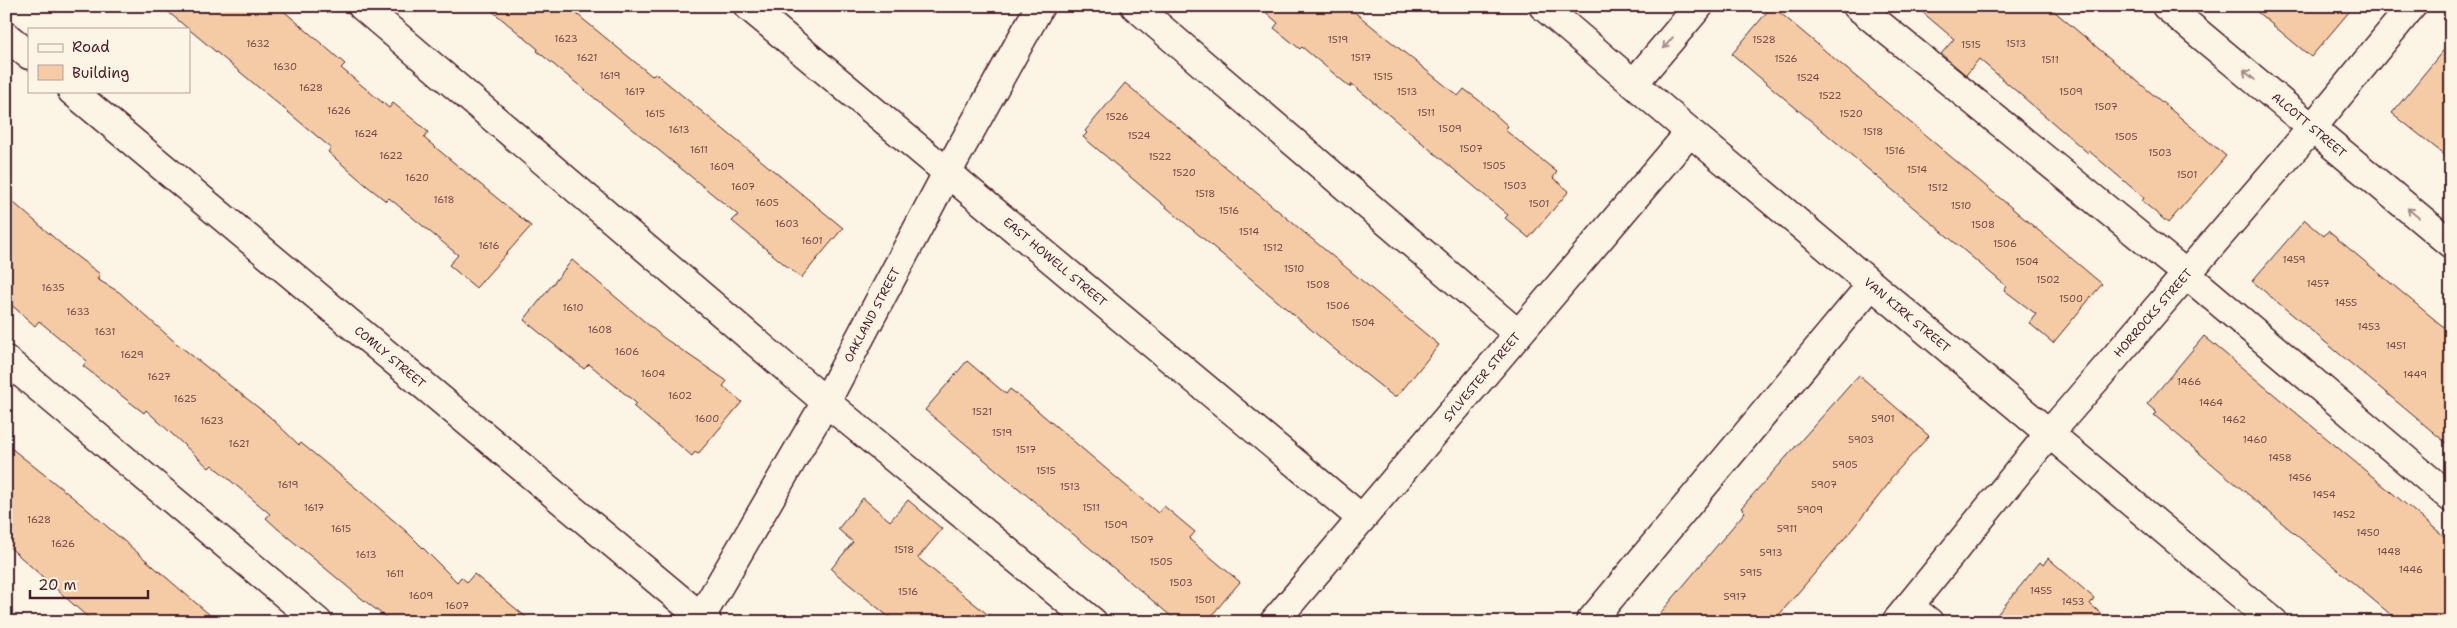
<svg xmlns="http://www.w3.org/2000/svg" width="2457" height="628" font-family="'Shantell Sans',sans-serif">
  <rect width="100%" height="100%" fill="#fcf5e5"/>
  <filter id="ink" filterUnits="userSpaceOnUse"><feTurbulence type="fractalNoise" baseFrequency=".02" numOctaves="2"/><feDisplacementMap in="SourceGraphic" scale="10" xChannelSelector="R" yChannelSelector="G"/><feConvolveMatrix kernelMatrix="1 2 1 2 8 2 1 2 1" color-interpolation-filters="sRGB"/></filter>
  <g filter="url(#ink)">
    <!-- building -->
    <g fill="#f4cba4" stroke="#4a1f2b">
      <path d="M161 6H278L345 64 341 68 389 108 393 103 419 124 428 132 424 138 531 226 476 288 449 265 458 255 389 198 386 201 367 186 328 152 331 148Z"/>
      <path d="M486 6H567L652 76 655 73 843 228 801 278 732 221 738 215 537 51 538 49Z"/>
      <path d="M1259 6H1347L1458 96 1464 89 1480 101 1508 126 1505 130 1557 172 1553 178 1569 191 1529 238 1505 218 1508 215 1352 84 1350 87 1302 47 1300 49 1274 28 1278 23Z"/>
      <path d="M1772 6 2102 284 2053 343 2029 323 2036 314 2004 290 2006 286 1732 54Z"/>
      <path d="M1915 6H2048L2226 156 2168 223 2142 201 2144 198 2089 151 2088 153 1979 59 1966 75 1941 54 1954 39Z"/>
      <path d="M2250 6H2354L2311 57Z"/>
      <path d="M2451 41V160L2392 113Z"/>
      <path d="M1125 83 1439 345 1399 394 1394 397 1333 348 1083 137 1087 133 1085 131Z"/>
      <path d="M6 196 67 249 100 274 97 279 119 292 176 343 269 416 299 445 301 443 362 493 408 533 457 582 461 577 467 582 474 574 532 622H392L361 598 278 529 266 518 270 514 212 465 209 468 146 410 144 413 83 366 87 361 39 321 35 326 6 300Z"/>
      <path d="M2305 220 2324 236 2328 231 2451 333V447L2252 281Z"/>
      <path d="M572 260 664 338 727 381 723 386 742 402 698 454 695 452 692 456 633 406 636 403 589 364 584 369 524 320Z"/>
      <path d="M2204 336 2451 542V622H2412L2390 614 2154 415 2157 413 2147 404Z"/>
      <path d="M967 361 1006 394 1010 389 1031 405 1158 513 1164 506 1195 532 1189 539 1240 582 1206 622H1178L925 410Z"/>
      <path d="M1859 375 1929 436 1890 479V482L1850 532 1773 622H1653L1745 512 1741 508Z"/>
      <path d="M6 444 81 504 218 622H93L6 544Z"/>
      <path d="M863 498 890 521 908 500 942 529 918 558 997 622H895L833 571 831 569 853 542 838 529Z"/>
      <path d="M2048 558 2094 598 2090 604 2111 622H1991L2040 562 2043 565Z"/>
    </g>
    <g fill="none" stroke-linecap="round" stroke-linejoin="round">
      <!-- minor casing -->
      <g stroke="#4a1f2b" stroke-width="31">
        <g id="minor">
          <path d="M362 6 826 402 1093 622"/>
          <path d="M748 6 1361 518"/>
          <path d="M1135 6 1518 334"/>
          <path d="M1543 6 1690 132 2274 622"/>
          <path d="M1857 6 2186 274 2451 498"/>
          <path d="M2166 6 2451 244"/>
          <path d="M6 36 29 55"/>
          <path d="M1634 83 1699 6"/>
          <path d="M72 91 707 622"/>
          <path d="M6 360 318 622"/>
          <path d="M1909 606 1929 622"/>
          <path d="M698 622 826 402 947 173 1040 6"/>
          <path d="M1274 622 1690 132"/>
          <path d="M1590 622 1871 285"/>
          <path d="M1896 622 2049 434 2312 128 2412 6"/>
        </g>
      </g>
      <!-- minor -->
      <use href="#minor" stroke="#fcf5e5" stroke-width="28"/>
    </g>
    <!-- one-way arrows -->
    <defs><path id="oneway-shaft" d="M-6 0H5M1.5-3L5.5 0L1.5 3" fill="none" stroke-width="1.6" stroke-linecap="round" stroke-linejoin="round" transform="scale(1.25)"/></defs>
    <g stroke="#a38a88">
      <use href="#oneway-shaft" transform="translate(1668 43) rotate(130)"/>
      <use href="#oneway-shaft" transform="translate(2249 75) rotate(-140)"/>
      <use href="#oneway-shaft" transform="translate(2413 213) rotate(-140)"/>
    </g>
  </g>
  <g text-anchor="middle" stroke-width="5" stroke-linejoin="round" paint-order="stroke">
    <!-- number labels -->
    <g font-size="10" fill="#744a49">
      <text x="566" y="42">1623</text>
      <text x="1338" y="43">1519</text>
      <text x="1764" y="43">1528</text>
      <text x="258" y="47">1632</text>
      <text x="2016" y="47">1513</text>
      <text x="1971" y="48">1515</text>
      <text x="587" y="61">1621</text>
      <text x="1361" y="61">1517</text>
      <text x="1786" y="62">1526</text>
      <text x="2050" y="63">1511</text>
      <text x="285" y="70">1630</text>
      <text x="610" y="79">1619</text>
      <text x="1383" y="80">1515</text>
      <text x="1808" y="81">1524</text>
      <text x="311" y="91">1628</text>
      <text x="635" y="95">1617</text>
      <text x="1407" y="95">1513</text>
      <text x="2071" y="95">1509</text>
      <text x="1830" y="99">1522</text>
      <text x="2106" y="110">1507</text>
      <text x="339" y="114">1626</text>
      <text x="1426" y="116">1511</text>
      <text x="655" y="117">1615</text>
      <text x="1851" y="117">1520</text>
      <text x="1117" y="120">1526</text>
      <text x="1450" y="132">1509</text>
      <text x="679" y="133">1613</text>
      <text x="1873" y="135">1518</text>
      <text x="366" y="137">1624</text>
      <text x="1139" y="139">1524</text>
      <text x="2126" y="140">1505</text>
      <text x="1471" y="152">1507</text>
      <text x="699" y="153">1611</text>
      <text x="1895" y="154">1516</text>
      <text x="2160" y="156">1503</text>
      <text x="391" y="159">1622</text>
      <text x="1160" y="160">1522</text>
      <text x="1494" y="169">1505</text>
      <text x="722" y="170">1609</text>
      <text x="1917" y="173">1514</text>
      <text x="1184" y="176">1520</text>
      <text x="2187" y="178">1501</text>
      <text x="417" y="181">1620</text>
      <text x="1515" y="189">1503</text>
      <text x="743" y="190">1607</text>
      <text x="1938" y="191">1512</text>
      <text x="1205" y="197">1518</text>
      <text x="444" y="203">1618</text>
      <text x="767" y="206">1605</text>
      <text x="1539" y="207">1501</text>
      <text x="1961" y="209">1510</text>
      <text x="1229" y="214">1516</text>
      <text x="787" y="227">1603</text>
      <text x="1983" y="228">1508</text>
      <text x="1249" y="235">1514</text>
      <text x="812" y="244">1601</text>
      <text x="2005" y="247">1506</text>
      <text x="489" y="249">1616</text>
      <text x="1273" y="251">1512</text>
      <text x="2294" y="263">1459</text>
      <text x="2027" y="265">1504</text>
      <text x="1294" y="272">1510</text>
      <text x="2048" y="283">1502</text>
      <text x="2318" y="287">1457</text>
      <text x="1318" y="288">1508</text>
      <text x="53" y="291">1635</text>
      <text x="2071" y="302">1500</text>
      <text x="2346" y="306">1455</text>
      <text x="1338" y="309">1506</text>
      <text x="573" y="311">1610</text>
      <text x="78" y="315">1633</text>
      <text x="1363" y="326">1504</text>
      <text x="2369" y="330">1453</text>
      <text x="600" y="333">1608</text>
      <text x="105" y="335">1631</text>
      <text x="2396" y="349">1451</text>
      <text x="627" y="355">1606</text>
      <text x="132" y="358">1629</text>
      <text x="653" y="377">1604</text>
      <text x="2415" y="378">1449</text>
      <text x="159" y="380">1627</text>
      <text x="2189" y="385">1466</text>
      <text x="680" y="399">1602</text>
      <text x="185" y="402">1625</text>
      <text x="2211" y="406">1464</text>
      <text x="982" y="415">1521</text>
      <text x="707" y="422">1600</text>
      <text x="1883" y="422">5901</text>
      <text x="2234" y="423">1462</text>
      <text x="212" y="424">1623</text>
      <text x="1002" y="436">1519</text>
      <text x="1861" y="443">5903</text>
      <text x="2255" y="443">1460</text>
      <text x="239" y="447">1621</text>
      <text x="1026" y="453">1517</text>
      <text x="2280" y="461">1458</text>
      <text x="1845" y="468">5905</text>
      <text x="1046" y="474">1515</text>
      <text x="2300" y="481">1456</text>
      <text x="288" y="488">1619</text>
      <text x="1824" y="488">5907</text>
      <text x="1070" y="490">1513</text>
      <text x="2324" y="498">1454</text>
      <text x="314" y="511">1617</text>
      <text x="1091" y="511">1511</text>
      <text x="1810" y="513">5909</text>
      <text x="2344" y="518">1452</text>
      <text x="39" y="523">1628</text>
      <text x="1116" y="528">1509</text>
      <text x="341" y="532">1615</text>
      <text x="1787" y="532">5911</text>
      <text x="2368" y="536">1450</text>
      <text x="1142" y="543">1507</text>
      <text x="63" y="547">1626</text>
      <text x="904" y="553">1518</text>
      <text x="2389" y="555">1448</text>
      <text x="1771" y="556">5913</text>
      <text x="366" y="558">1613</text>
      <text x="1161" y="565">1505</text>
      <text x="2411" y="573">1446</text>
      <text x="1751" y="576">5915</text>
      <text x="395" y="577">1611</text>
      <text x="1181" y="586">1503</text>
      <text x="2041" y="594">1455</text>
      <text x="908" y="595">1516</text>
      <text x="421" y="599">1609</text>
      <text x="1735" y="600">5917</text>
      <text x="1205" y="603">1501</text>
      <text x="2073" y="605">1453</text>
      <text x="457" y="609">1607</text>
    </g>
    <!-- street labels -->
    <g font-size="12" fill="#4a1f2b" stroke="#fcf5e5">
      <text transform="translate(2309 125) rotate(40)" y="4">ALCOTT STREET</text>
      <text transform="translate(1055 262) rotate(40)" y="4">EAST HOWELL STREET</text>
      <text transform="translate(2153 313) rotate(-49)" y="4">HORROCKS STREET</text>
      <text transform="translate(872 315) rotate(-62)" y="4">OAKLAND STREET</text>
      <text transform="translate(1907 315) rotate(40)" y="4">VAN KIRK STREET</text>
      <text transform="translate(390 357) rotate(40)" y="4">COMLY STREET</text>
      <text transform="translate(1482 377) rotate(-50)" y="4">SYLVESTER STREET</text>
    </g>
  </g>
  <!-- margin -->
  <rect width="2457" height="628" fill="none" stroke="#fcf5e5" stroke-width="25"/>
  <rect x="12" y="12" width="2432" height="603" fill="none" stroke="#4a1f2b" stroke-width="2" filter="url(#ink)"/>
  <!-- legend -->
  <rect x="28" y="28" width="162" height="65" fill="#fcf5e5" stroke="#b59f9b"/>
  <rect x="38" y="44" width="25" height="8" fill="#fcf5e5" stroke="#b59f9b"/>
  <text x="72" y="52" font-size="15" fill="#4a1f2b">Road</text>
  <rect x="38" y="65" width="25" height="15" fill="#f4cba4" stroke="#b59f9b"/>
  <text x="72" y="78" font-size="15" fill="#4a1f2b">Building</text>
  <!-- scale -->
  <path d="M30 590v8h118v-8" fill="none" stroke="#4a1f2b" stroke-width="2.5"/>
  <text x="38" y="590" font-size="15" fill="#4a1f2b" stroke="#fcf5e5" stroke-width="4" paint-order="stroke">20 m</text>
</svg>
